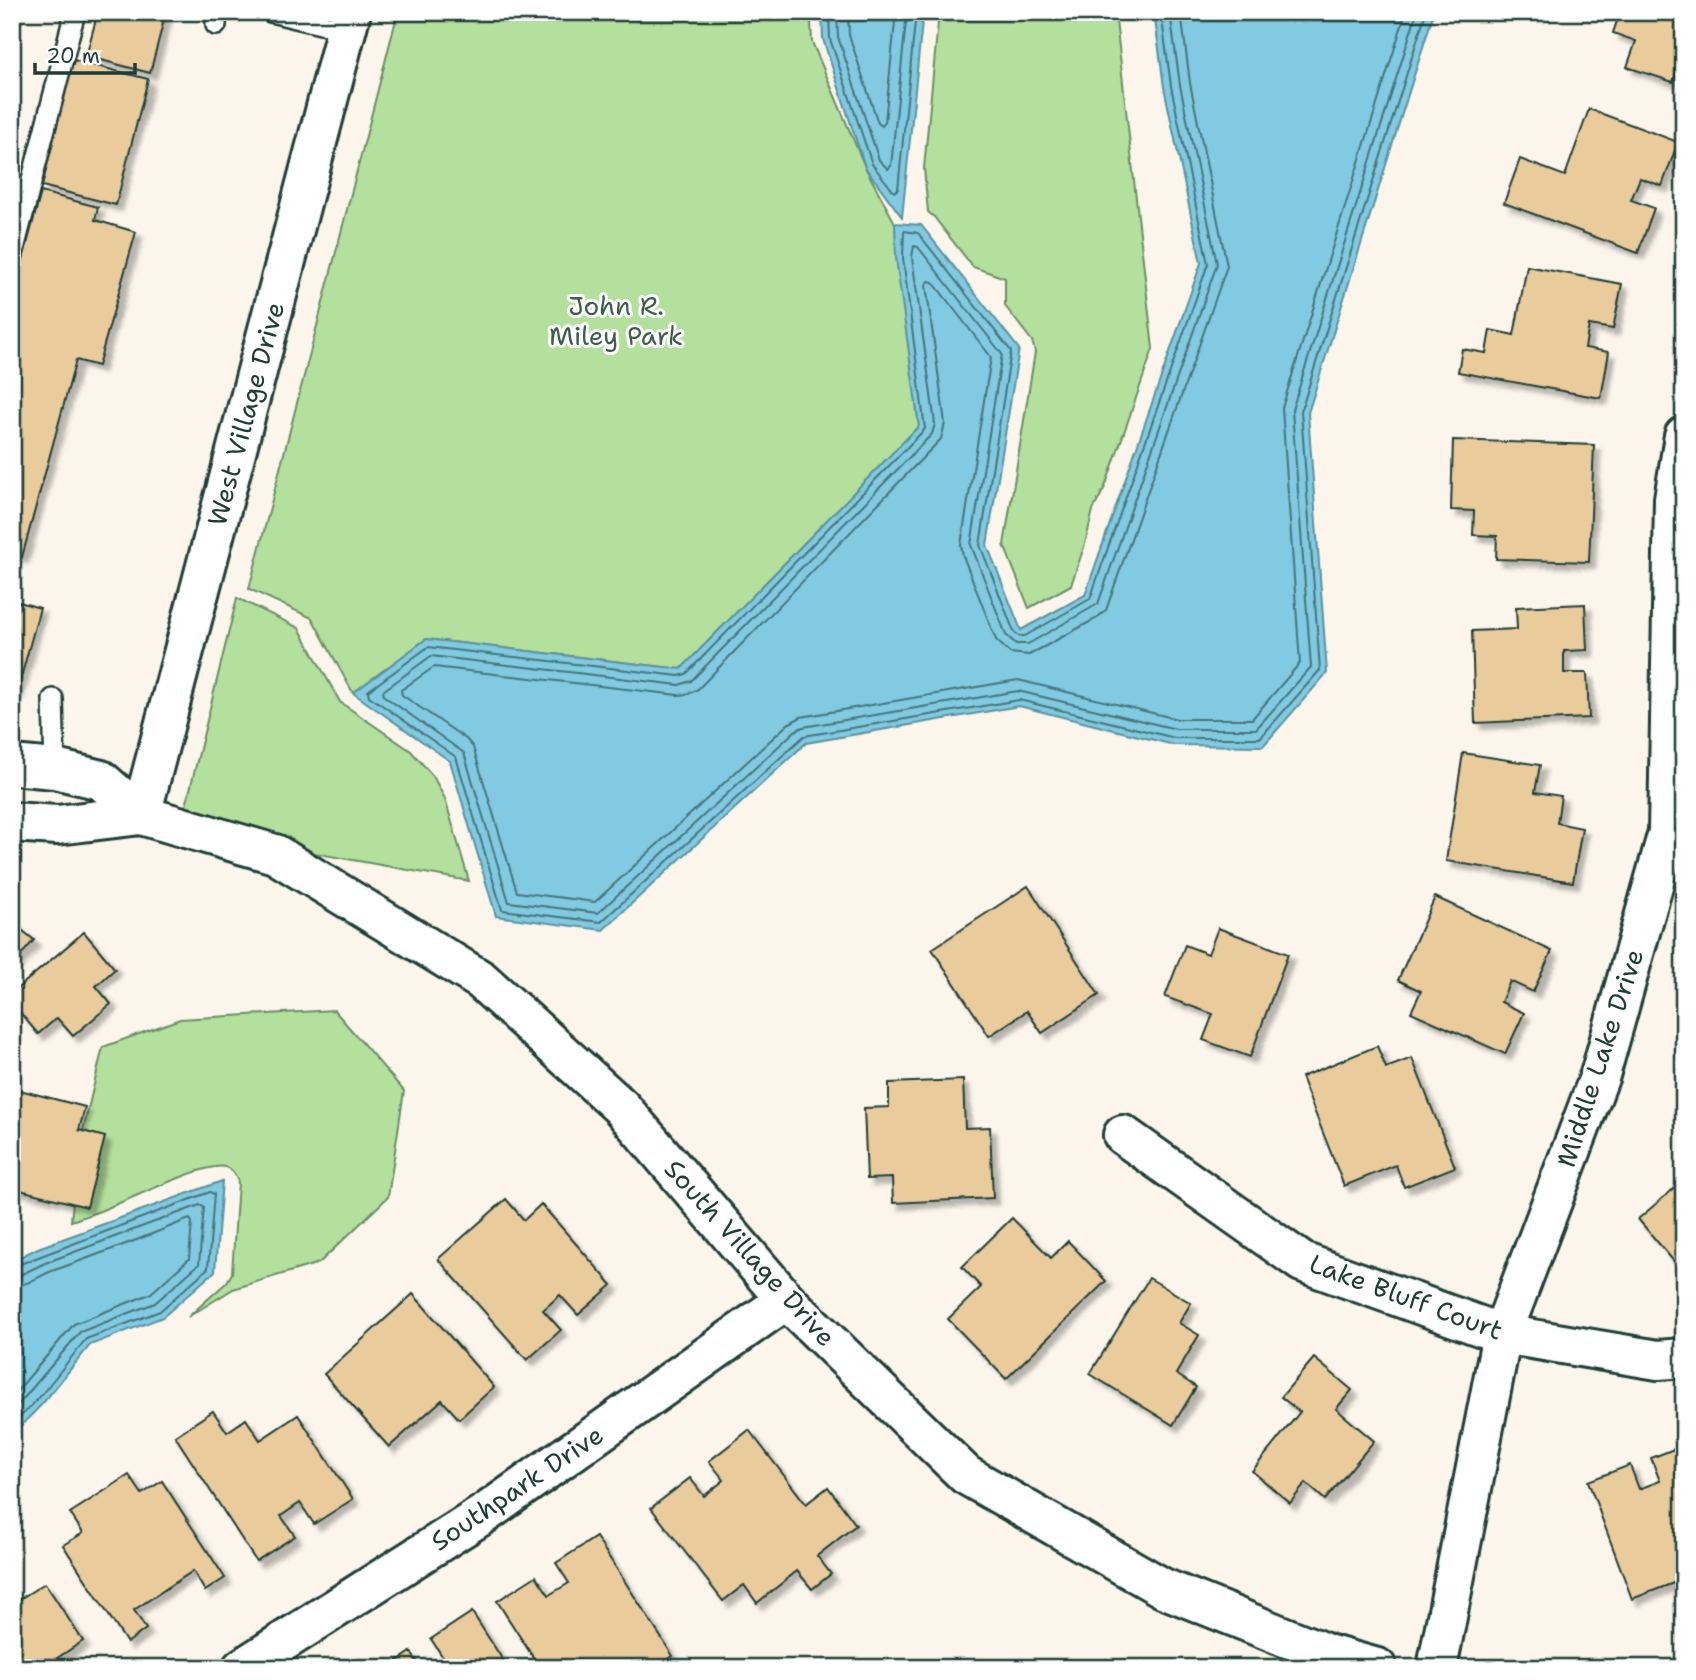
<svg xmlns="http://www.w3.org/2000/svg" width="1696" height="1680" font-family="'Shantell Sans',sans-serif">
  <defs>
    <filter id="shadow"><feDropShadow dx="6" dy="6" stdDeviation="2" flood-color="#0004"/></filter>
  </defs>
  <rect width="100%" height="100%" fill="#fbf5eb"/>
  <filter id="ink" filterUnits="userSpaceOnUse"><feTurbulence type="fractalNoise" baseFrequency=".0143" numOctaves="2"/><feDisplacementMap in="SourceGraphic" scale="14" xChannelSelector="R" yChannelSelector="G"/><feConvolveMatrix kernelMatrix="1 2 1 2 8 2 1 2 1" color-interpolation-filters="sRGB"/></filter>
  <g filter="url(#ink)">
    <!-- green -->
    <g fill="#b4e09d" stroke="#6a8e68" stroke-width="2">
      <path d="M398 12H814L816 18 811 22 812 42 865 167 895 223 919 426 681 669 426 639 353 693 312 618 249 589Z"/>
      <path d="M939 12H1115L1153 349 1105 487 1093 510 1085 544 1071 585 1029 608 1004 545 1035 352 1032 341 1005 306V278L973 267 934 217 928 212 924 168Z"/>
      <path d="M237 598 299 628 340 702 411 751 433 776 445 799 469 881 303 851 185 810Z"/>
      <path d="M334 1010 404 1091 388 1197 319 1263 233 1289 188 1317 227 1282 232 1273 238 1182C236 1175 233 1169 225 1167 206 1162 129 1200 107 1208 96 1213 83 1217 71 1221L78 1151 103 1047 180 1019Z"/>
    </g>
    <!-- water -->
    <g fill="#81cae2" stroke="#5a929c" stroke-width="2">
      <path d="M822 12H923L902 217 865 167 823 39Z"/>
      <path d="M1154 12H1434L1308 413 1327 673 1263 746 1174 745 1019 706 806 743 603 930 496 916 450 761 353 693 426 639 681 669 919 426 896 258 895 223 921 225 1019 349 987 545 1021 630 1085 595 1201 263 1164 87Z"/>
      <path d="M222 1181 215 1271 163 1317 90 1345 43 1403 12 1435V1261L38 1248Z"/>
    </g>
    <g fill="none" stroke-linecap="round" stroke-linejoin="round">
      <!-- shore -->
      <g stroke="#46757a" stroke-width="2">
        <path d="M829 12 830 39 872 164 894 192 898 189 916 12"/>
        <path d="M837 12 838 37 879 160 888 169 891 166 907 12"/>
        <path d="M848 12 849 35 878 123 882 126 885 122 896 12"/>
        <path d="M1161 12 1171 86 1208 264 1090 599 1025 636H1019L1014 632 980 545 1011 351 918 233 904 231 903 258 925 429 686 674 679 676 428 647 368 691 369 696 456 757 502 910 601 922 804 736 1019 700 1175 738H1260L1320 670 1301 411 1426 12"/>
        <path d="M1170 12 1180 85 1217 264 1098 604 1028 644H1016L1006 635 971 545 1002 354 918 247 914 246 912 257 935 424 932 434 691 681 679 685 431 656 383 691 384 696 464 753 509 902 598 913 795 731 803 727 1018 691 1176 729H1256L1311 667 1292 410 1417 12"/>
        <path d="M1181 12 1190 83 1227 266 1106 610 1097 618 1029 655 1010 653 996 640 963 556 961 545 991 357 933 282 928 281 926 285 945 423 941 439 698 689 688 694 678 695 434 667 401 690 402 695 466 739 473 747 517 892 595 902 788 724 801 717 1018 680 1177 719H1252L1300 663 1282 408 1406 12"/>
        <path d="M12 1267 210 1192 214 1194 208 1268 160 1311 86 1339 38 1399 12 1425"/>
        <path d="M12 1276 20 1275 45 1263 200 1205 204 1207 199 1264 155 1303 80 1332 12 1412"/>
        <path d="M12 1286C27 1286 39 1276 52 1271 97 1255 141 1239 184 1221L190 1219 192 1222 189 1259 150 1294 74 1324 12 1397"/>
      </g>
    </g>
    <!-- building -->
    <g fill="#e9cb9c" stroke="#1f3d34" stroke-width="2" filter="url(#shadow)">
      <path d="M98 12H166L150 73 86 56Z"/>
      <path d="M1620 12H1684V49L1673 82 1627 67 1636 41 1613 33Z"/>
      <path d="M73 60 148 79 116 205 42 186Z"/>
      <path d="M1589 109 1678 142 1662 186 1640 178 1631 200 1654 208 1638 253 1504 203 1520 159 1565 176Z"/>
      <path d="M41 192 98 207 95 220 136 232 98 366 76 360 22 557 12 555V300Z"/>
      <path d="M1527 266 1622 284 1613 329 1589 325 1585 348 1609 352 1601 398 1458 372 1462 349 1486 353 1490 330 1514 335Z"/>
      <path d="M1453 440 1594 445 1589 562 1496 559 1497 536 1473 535 1474 511 1451 510Z"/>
      <path d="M12 600 40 608 17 692 12 690Z"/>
      <path d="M1585 604 1587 650 1564 651V673H1587L1589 718 1475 723 1472 631 1517 629 1516 607Z"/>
      <path d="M1463 753 1540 765 1535 792 1561 796 1557 823 1582 828 1573 882 1446 861Z"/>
      <path d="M1028 886 1099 995 1042 1033 1027 1011 989 1036 932 949Z"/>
      <path d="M1435 897 1552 951 1533 992 1510 981 1501 1002 1524 1013 1505 1054 1411 1012 1421 991 1398 980Z"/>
      <path d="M12 922 34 940 12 966Z"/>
      <path d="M1218 928 1288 954 1250 1057 1203 1040 1213 1014 1165 997 1185 945 1208 954Z"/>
      <path d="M84 932 115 969 96 986 111 1004 73 1036 57 1018 38 1034 12 1003V993Z"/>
      <path d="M1377 1046 1386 1068 1412 1058 1455 1167 1404 1187 1396 1165 1344 1186 1301 1077Z"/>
      <path d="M963 1080 965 1128 990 1127 993 1198 893 1203 892 1178 867 1179 864 1108 889 1107V1083Z"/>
      <path d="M12 1088 85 1107 79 1130 105 1137 87 1207 12 1188Z"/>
      <path d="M1684 1180V1270L1682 1271 1638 1219Z"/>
      <path d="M506 1199 524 1220 541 1204 612 1285 578 1315 560 1295 543 1310 561 1330 527 1360 438 1259Z"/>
      <path d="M1012 1218 1051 1258 1068 1241 1106 1281 1006 1379 948 1319 981 1287 962 1267Z"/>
      <path d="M1149 1278 1191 1303 1179 1323 1199 1335 1176 1374 1196 1387 1173 1425 1090 1374Z"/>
      <path d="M413 1294 494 1387 459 1419 442 1400 389 1447 324 1374Z"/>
      <path d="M1314 1358 1352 1390 1336 1409 1374 1441 1325 1500 1306 1483 1290 1503 1252 1471 1300 1412 1281 1397Z"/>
      <path d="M213 1411 227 1432 246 1419 260 1440 298 1415 353 1499 314 1524 300 1503 281 1516 295 1536 256 1561 175 1436Z"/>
      <path d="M749 1430 806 1504 828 1487 856 1525 817 1556 831 1574 812 1589 797 1571 757 1603 744 1585 723 1601 651 1508 690 1478 704 1496 724 1480 709 1461Z"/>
      <path d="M1684 1445V1579L1632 1599 1588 1481 1630 1465 1639 1489 1660 1481 1651 1458Z"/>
      <path d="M129 1475 142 1494 162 1481 225 1578 205 1591 193 1571 134 1610 146 1629 127 1643 63 1545 83 1533 70 1513Z"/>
      <path d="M596 1537 673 1656 655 1668H540L497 1601 536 1576 549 1595 569 1583 556 1563Z"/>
      <path d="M45 1583 83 1641 42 1668H12V1604Z"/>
      <path d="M472 1612 508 1668H431L444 1659 431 1639Z"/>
      <path d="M411 1652 421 1668H387Z"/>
    </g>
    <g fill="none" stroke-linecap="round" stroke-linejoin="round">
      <!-- lane casing -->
      <g stroke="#1f3d34" stroke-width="24">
        <g id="lane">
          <path d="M271 12 346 30"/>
          <path d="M216 25V12"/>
          <path d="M12 257 75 12"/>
          <path d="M53 699 55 769"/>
        </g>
      </g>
      <!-- street casing -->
      <g stroke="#1f3d34" stroke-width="44">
        <g id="street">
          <path d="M1123 1135 1302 1262 1502 1334 1658 1360 1684 1358"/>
          <path d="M242 1668 487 1512 786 1300"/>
          <path d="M1437 1668 1502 1334 1600 1075 1668 832 1674 499 1684 436"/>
        </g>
      </g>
      <!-- secondary casing -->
      <g stroke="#1f3d34" stroke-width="44">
        <g id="secondary">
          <path d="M12 765 55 769 101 780 141 815"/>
          <path d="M141 815 351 12"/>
          <path d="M12 822 57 825 141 815 275 854 481 980 621 1107 786 1300 966 1475 1163 1588 1327 1654 1377 1668"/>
        </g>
      </g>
      <!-- lane -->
      <use href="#lane" stroke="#fff" stroke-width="19"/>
      <!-- street -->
      <use href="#street" stroke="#fff" stroke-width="38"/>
      <!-- secondary -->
      <use href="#secondary" stroke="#fff" stroke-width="38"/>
    </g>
  </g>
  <g text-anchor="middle" stroke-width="6" stroke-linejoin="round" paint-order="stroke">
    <!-- park labels -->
    <g font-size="26" fill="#3d5e49" stroke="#fff">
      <text x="616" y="315">John R.<tspan x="616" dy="30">Miley Park</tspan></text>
    </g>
    <!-- street labels -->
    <g font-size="26" fill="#1f3d34" stroke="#fff">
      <text transform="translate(246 414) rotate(-75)" y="9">West Village Drive</text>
      <text transform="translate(1600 1058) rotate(-72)" y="9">Middle Lake Drive</text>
      <text transform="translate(750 1253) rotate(48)" y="9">South Village Drive</text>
      <text transform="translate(1406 1297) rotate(20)" y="9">Lake Bluff Court</text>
      <text transform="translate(517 1488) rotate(-34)" y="9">Southpark Drive</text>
    </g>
  </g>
  <!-- margin -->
  <rect width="1696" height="1680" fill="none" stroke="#fff" stroke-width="42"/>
  <rect x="21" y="21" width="1654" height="1638" fill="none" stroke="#1f3d34" stroke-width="2.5" filter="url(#ink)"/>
  <!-- scale -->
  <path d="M35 63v10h100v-10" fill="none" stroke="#1f3d34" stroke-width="3.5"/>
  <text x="46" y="63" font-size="21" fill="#1f3d34" stroke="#ffffff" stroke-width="5" paint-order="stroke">20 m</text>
</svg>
